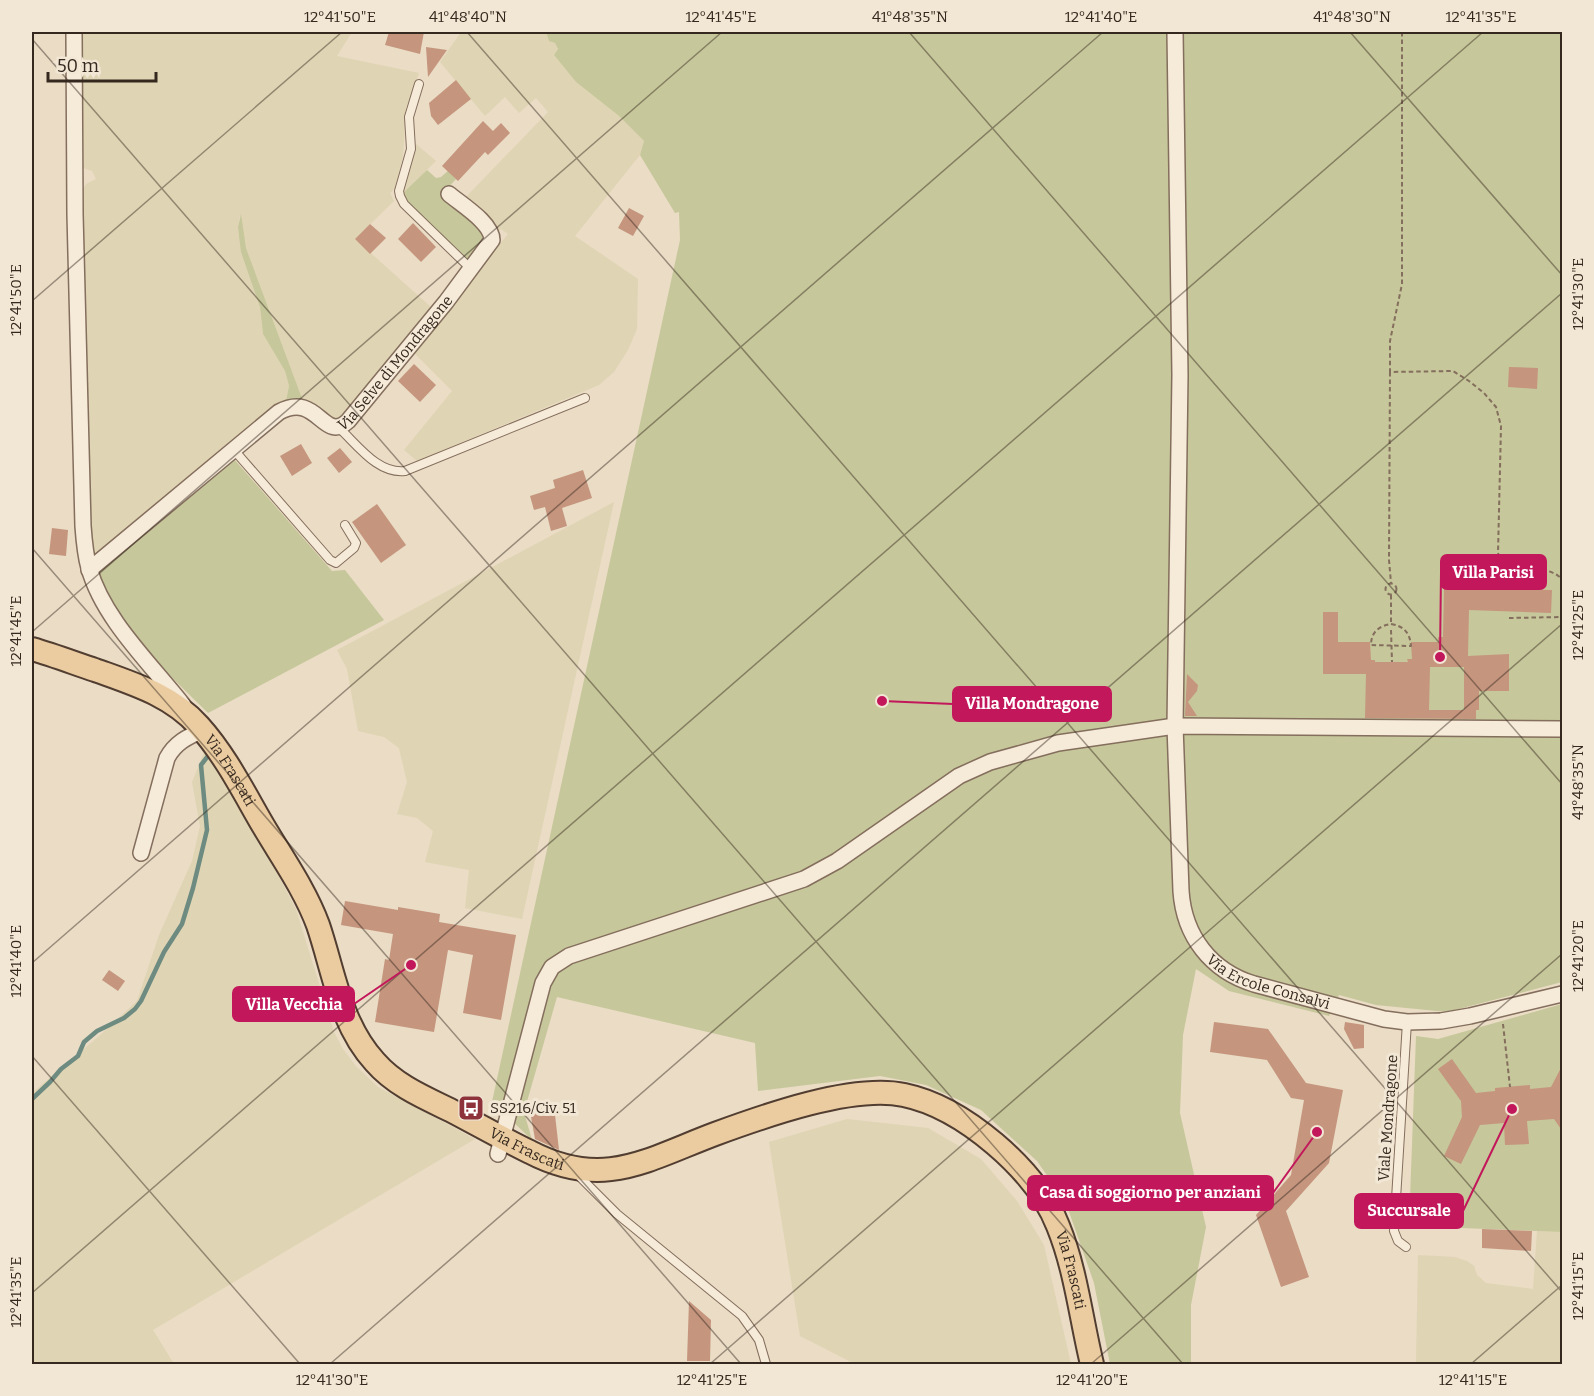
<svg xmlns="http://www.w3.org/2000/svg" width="1594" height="1396" font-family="Bitter,serif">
  <rect width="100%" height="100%" fill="#eadcc5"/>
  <!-- farmland -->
  <g fill="#dfd4b3">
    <path d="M79 32H352L337 56 419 73 406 108 403 156 395 188 390 193 394 201 355 239 431 307 346 410 338 419 331 422 303 401 246 248 240 215 238 227 260 307 263 334 285 371 289 386 286 401 273 409 196 470 96 554 92 552 91 547 82 388 89 381 85 375 82 191 86 184 96 179 92 171 83 168 79 158Z"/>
    <path d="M461 32H546L549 41 555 43 558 50 554 55 576 82 619 116 644 141 640 155 575 236 638 279 637 329 628 350 614 372 599 385 417 461 404 450 452 391 412 351 508 234 501 229 499 231 463 200 548 112 536 98 519 113 505 97 485 116 440 62Z"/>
    <path d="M416 144 436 161 403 193 409 169Z"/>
    <path d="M614 502 522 919 465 908 469 870 425 862 433 831 417 818 397 814 407 782 399 748 384 737 358 731 347 669 337 650Z"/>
    <path d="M205 750 250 822 296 909 334 1032 343 1049 356 1066 378 1087 475 1139 153 1330 174 1364H32V1093L98 1037 137 1001 159 935 192 861 200 826 192 782Z"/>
    <path d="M847 1119 928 1128 981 1159 1017 1201 1044 1245 1071 1364H855L800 1336 769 1142Z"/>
    <path d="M1537 1231 1562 1232V1364H1416L1418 1255 1455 1257 1467 1261 1474 1266 1477 1275 1486 1283 1533 1289Z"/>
  </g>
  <!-- green -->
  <g fill="#c6c79a">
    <path d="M546 32H1562V982L1447 1012 1376 1005 1339 995 1329 1016 1229 991 1196 969 1183 1035 1180 1113 1206 1227 1191 1305V1364H1110L1094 1283 1066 1203 1037 1161 981 1110 926 1085 880 1076 758 1091 755 1043 557 997 524 1112 532 1140 509 1118 490 1111 680 240 679 212 675 213 640 155 644 141 619 116 576 82 554 55 558 49 555 43 549 41Z"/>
    <path d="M427 170 436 178 441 177 448 171 456 179 442 194 486 231 488 237 470 262 406 200 403 193Z"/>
    <path d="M241 214 246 248 303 401 290 399 286 401 289 386 285 371 263 334 260 307 241 252 238 227Z"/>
    <path d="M234 459 332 571 345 570 384 620 208 713C174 679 130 639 106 597 102 589 100 579 97 571Z"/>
    <path d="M1562 1004V1232L1409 1226 1416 1036 1438 1039Z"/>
  </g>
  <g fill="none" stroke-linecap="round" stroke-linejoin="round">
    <!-- stream -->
    <path stroke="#6e8b81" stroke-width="4.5" d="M32 1099 50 1082 61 1069 78 1056 84 1042 97 1031 124 1018 135 1009 141 1001 164 952 182 924 193 888 207 830 201 765 208 756"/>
  </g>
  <!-- building -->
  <g fill="#c5957e" fill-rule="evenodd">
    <path d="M389 32H424L420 54 385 45Z"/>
    <path d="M426 47 447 50 428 77Z"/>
    <path d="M456 80 471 99 438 125 431 116 429 103Z"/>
    <path d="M483 121 493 131 501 123 510 133 488 155 485 152 458 181 442 166Z"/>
    <path d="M629 208 644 216 633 236 618 228Z"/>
    <path d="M413 223 436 247 421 262 398 239Z"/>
    <path d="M370 224 386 238 370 254 355 239Z"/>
    <path d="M414 364 436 385 420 402 398 381Z"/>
    <path d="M1509 367 1538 368 1537 389 1508 387Z"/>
    <path d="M301 444 312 463 292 476 280 456Z"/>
    <path d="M340 448 352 462 339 473 327 458Z"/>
    <path d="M583 470 592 498 562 508 567 526 551 531 545 507 534 510 530 496 555 488 553 480Z"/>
    <path d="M377 504 406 545 381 563 352 522Z"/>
    <path d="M52 528 68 530 66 556 49 554Z"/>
    <path d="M1444 589 1552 590 1551 613 1469 610 1468 656 1509 654V691H1479V710H1476V719L1365 718 1366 674H1323V612H1338V642H1370L1371 660H1375V662H1408L1407 659H1412L1411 642H1438V637H1443ZM1430 667H1464V710H1429Z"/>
    <path d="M1187 674 1198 685 1197 691 1188 702 1197 716H1185Z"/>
    <path d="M345 901 398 910V907L440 914 439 922 516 935 501 1020 463 1013 473 955 448 950 434 1032 375 1022 385 959 389 960 393 934 341 925Z"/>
    <path d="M109 970 125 981 118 991 102 980Z"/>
    <path d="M1214 1022 1268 1029 1306 1083 1343 1090 1329 1163 1286 1211 1309 1277 1281 1287 1256 1215 1291 1175 1304 1100 1291 1098 1267 1060 1210 1052Z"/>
    <path d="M1345 1022 1364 1025V1048L1354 1049 1344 1029Z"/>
    <path d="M1452 1059 1476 1093 1495 1091V1088L1530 1085V1089L1551 1087 1563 1064V1132L1554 1119 1527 1121 1529 1144 1505 1145 1504 1123 1480 1125 1461 1164 1444 1156 1462 1117 1461 1101 1438 1069Z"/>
    <path d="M554 1106 559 1150 535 1139 530 1111Z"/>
    <path d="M1482 1229 1532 1231 1531 1251 1482 1248Z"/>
    <path d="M689 1301 711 1320 710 1361H687Z"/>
  </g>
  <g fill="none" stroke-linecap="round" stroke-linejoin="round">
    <!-- service casing -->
    <g stroke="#846e5d" stroke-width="10">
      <g id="service">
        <path d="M419 84 409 117 411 149 399 191 400 196 404 204 471 269"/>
        <path d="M338 427C357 444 377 474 405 471L585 398"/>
        <path d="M234 450 330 560 336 563 354 548 356 543 345 525"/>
        <path d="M578 1175 617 1214 742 1316 759 1340 766 1364"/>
        <path d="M1406 1247 1398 1241 1394 1231 1407 1022"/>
      </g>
    </g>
    <!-- minor casing -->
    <g stroke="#846e5d" stroke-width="18">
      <g id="minor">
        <path d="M74 32 75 214 83 526C84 540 85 554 89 568 103 619 151 664 183 705"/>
        <path id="s1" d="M1175 32 1180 375 1175 726 1181 891C1184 936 1211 971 1254 984L1384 1019 1407 1022 1441 1021 1470 1016 1562 994"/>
        <path id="s2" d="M89 570 279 412C318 391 323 444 348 421L446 302 492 240C492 223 462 205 449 194"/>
        <path d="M141 853 167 758C175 743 187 737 203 730L198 724"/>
        <path d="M498 1154 543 983 552 967 569 956 804 879 837 861 959 776 990 762 1058 743 1175 726 1562 729"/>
      </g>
    </g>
    <!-- primary casing -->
    <g stroke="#523d31" stroke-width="26">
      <g id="primary">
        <path id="s3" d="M32 649C53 655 74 663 95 670 134 684 171 695 199 726 226 756 244 793 264 827 283 859 305 890 318 925 334 972 340 1024 375 1062 395 1085 423 1097 450 1110 477 1124 503 1139 530 1152 603 1190 646 1160 715 1134 764 1116 853 1084 904 1095 938 1102 969 1122 995 1144 1022 1167 1045 1193 1058 1226 1076 1270 1081 1319 1092 1364"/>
      </g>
    </g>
    <!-- path -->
    <g stroke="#846e5d" stroke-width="2" stroke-dasharray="4.5 3" stroke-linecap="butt">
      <path d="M1402 32V284L1390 341V372L1453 371 1469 381 1484 393 1496 407 1501 426 1498 553 1501 563C1520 576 1543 561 1562 579"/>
      <path d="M1390 372 1389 560 1391 583"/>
      <circle cx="1391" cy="589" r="5.5"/>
      <path d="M1391 595V624"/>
      <path d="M1509 618 1562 617"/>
      <path d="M1391 624C1404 626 1410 633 1411 646L1371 645C1371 632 1379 626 1391 624Z"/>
      <path d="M1391 630 1392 662"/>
      <path d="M1503 1024 1510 1087"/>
    </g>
    <!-- service -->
    <use href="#service" stroke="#f6ead8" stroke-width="8"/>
    <!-- minor -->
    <use href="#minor" stroke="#f6ead8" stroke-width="15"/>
    <!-- primary -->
    <use href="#primary" stroke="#eacca0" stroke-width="22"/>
  </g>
  <!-- ticks -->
  <path fill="none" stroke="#35281f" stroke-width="1.5" stroke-opacity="0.45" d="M467 32 1562 1292M909 32 1562 784M1350 32 1562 275M32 39 1183 1364M32 301 342 32M32 548 741 1364M32 632 722 32M32 963 1103 32M32 1056 300 1364M32 1293 1483 32M330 1364 1562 293M710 1364 1562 624M1091 1364 1562 954M1471 1364 1562 1285"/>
  <!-- icons -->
  <defs>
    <g id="bus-square" transform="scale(1.35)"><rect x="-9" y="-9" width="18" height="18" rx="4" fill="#8d323b" stroke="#f2e7d4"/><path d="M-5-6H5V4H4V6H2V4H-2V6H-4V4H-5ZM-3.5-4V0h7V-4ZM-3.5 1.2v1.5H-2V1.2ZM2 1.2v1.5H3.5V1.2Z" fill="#fff"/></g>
  </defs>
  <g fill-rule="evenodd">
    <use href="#bus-square" x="471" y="1108"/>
  </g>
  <g text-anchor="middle" stroke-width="6" stroke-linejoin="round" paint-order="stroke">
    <!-- street labels -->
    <g font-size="15" fill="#35281f" stroke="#f2e7d4">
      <text dy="5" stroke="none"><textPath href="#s2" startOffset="399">Via Selve di Mondragone</textPath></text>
      <text dy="5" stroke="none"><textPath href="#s3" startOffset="240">Via Frascati</textPath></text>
      <text dy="5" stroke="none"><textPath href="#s1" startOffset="998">Via Ercole Consalvi</textPath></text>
      <text transform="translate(1388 1118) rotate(-86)" y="5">Viale Mondragone</text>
      <text dy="5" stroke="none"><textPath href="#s3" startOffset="744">Via Frascati</textPath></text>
      <text dy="5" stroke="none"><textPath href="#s3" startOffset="1392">Via Frascati</textPath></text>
    </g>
    <!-- poi labels -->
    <g font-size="15" fill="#35281f" stroke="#f2e7d4" text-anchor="start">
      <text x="490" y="1113">SS216/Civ. 51</text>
    </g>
  </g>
  <!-- callouts -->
  <path fill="none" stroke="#c2185b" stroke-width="2" d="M1440 657L1441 572M882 701L953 704M411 965L354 1004M1317 1132L1273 1193M1512 1109L1463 1211"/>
  <g fill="#c2185b" stroke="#f2e7d4" stroke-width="2">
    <circle cx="1440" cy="657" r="6"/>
    <circle cx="882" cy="701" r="6"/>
    <circle cx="411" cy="965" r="6"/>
    <circle cx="1317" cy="1132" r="6"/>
    <circle cx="1512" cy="1109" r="6"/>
  </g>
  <g fill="#c2185b" stroke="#c2185b" stroke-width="2">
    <rect x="1441" y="555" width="105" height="34" rx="6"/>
    <rect x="953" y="687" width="158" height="34" rx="6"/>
    <rect x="233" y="987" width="121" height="34" rx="6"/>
    <rect x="1028" y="1176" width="245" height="34" rx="6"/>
    <rect x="1355" y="1194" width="108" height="34" rx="6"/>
  </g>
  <g font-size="16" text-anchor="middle" font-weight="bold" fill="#fff">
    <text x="1493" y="578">Villa Parisi</text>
    <text x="1032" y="709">Villa Mondragone</text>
    <text x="294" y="1010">Villa Vecchia</text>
    <text x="1150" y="1198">Casa di soggiorno per anziani</text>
    <text x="1409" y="1216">Succursale</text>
  </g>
  <!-- border -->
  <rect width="1594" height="1396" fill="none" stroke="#f2e7d4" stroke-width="66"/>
  <!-- scale -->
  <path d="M48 72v9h108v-9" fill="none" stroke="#35281f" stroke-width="3"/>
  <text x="57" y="72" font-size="18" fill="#35281f" stroke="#f2e7d4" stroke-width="4.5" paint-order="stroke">50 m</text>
  <rect x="33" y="33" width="1528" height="1330" fill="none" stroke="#35281f" stroke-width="2"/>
  <g font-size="15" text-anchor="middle" fill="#35281f">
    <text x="340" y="22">12°41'50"E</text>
    <text x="468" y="22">41°48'40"N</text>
    <text x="721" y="22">12°41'45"E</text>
    <text x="910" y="22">41°48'35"N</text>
    <text x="1101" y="22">12°41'40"E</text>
    <text x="1352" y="22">41°48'30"N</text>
    <text x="1481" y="22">12°41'35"E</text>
    <text transform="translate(1578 294) rotate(-90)" y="5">12°41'30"E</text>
    <text transform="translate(16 300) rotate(-90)" y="5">12°41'50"E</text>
    <text transform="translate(1578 625) rotate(-90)" y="5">12°41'25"E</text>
    <text transform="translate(16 631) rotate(-90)" y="5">12°41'45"E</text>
    <text transform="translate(1578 782) rotate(-90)" y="5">41°48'35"N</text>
    <text transform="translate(1578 956) rotate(-90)" y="5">12°41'20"E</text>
    <text transform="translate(16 961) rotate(-90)" y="5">12°41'40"E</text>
    <text transform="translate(1578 1286) rotate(-90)" y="5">12°41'15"E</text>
    <text transform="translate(16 1292) rotate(-90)" y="5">12°41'35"E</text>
    <text x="332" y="1385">12°41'30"E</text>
    <text x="712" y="1385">12°41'25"E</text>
    <text x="1092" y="1385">12°41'20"E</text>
    <text x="1473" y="1385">12°41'15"E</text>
  </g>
</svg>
